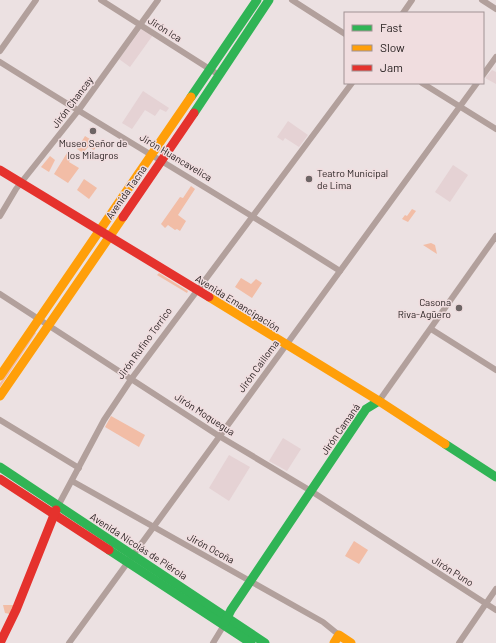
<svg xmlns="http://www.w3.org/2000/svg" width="496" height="643" font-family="Barlow,sans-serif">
  <rect width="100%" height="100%" fill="#ece1e2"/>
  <!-- built -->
  <g fill="#e5d2d4">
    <path d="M142 28 153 35 130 67 119 59Z"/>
    <path d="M492 70 496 72V84L485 78Z"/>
    <path d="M143 91 169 108 166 112 160 109 155 116 145 110 132 129 122 123Z"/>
    <path d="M288 121 308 135 299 147 285 138 283 141 277 137Z"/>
    <path d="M453 165 468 175 450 202 435 192Z"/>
    <path d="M283 438 301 449 287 471 269 461Z"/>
    <path d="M229 455 250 467 229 501 209 488Z"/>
  </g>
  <!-- green -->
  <g fill="#f2bda6">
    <path d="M85 136 98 144 94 150 88 147 83 153 77 149Z"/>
    <path d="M67 153 72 156 69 162 79 168 68 183 54 174Z"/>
    <path d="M50 156 55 160 49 172 41 167Z"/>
    <path d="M84 179 97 188 89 199 77 190Z"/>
    <path d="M191 186 195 189 178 215 186 221 180 231 177 229 175 230 168 225 165 228 161 224 180 197 183 198Z"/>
    <path d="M412 209 416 211 408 222 402 219 405 215 407 216Z"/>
    <path d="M431 243 435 245 437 254 423 245Z"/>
    <path d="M159 273 188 291 187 293 157 275Z"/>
    <path d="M241 278 251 284 256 279 262 283 252 298 235 287Z"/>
    <path d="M35 332 36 333 0 387V383Z"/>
    <path d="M111 416 145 435 139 447 105 427Z"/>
    <path d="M354 541 368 550 359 564 345 556Z"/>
    <path d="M3 605H14L10 614 5 613Z"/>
  </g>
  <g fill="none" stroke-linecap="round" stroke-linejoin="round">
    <!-- street -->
    <g stroke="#b2a09c" stroke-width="6">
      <path d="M101 0 219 75"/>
      <path d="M292 0 345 34"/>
      <path d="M482 0 496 9"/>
      <path d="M403 13 412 0"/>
      <path d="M0 51 36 0"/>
      <path d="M0 62C113 133 228 200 340 271"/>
      <path d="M483 75 496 57"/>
      <path d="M422 83 496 129"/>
      <path d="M0 216 16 189 78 111 158 0"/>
      <path d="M0 294 219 436 311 491 496 610"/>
      <path d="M431 329 496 370"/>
      <path d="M379 401 496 236"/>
      <path d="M0 420 79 468"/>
      <path d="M72 481 323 622 339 635"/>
      <path d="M58 506 104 420 132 378 352 83"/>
      <path d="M69 643 477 83"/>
      <path d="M213 643 224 625"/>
      <path d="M459 643 496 589"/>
    </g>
    <!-- fast -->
    <g stroke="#30b455" stroke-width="9">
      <path d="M191 97 257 0"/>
      <path d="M194 113 269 0"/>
      <path d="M445 444 496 477"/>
      <path d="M0 467 265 643"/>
      <path d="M109 550 251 643"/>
      <path d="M225 622 231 610 366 409 379 401"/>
    </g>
    <!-- slow -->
    <g stroke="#ff9f0a" stroke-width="9">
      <path d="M209 297 379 401 445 444"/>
      <path d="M0 376 191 97"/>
      <path d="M0 396 123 217"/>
      <path d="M334 643 339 635 351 643"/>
    </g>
    <!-- jam -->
    <g stroke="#e5322d" stroke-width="9">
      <path d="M0 170 209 297"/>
      <path d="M123 217 194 113"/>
      <path d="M0 479 109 550"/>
      <path d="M0 643 16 610 56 510"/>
    </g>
  </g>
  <!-- markers -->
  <g fill="#6d6565" stroke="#f0dddf" stroke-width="1.5">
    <circle cx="93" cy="131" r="4"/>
    <circle cx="309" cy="179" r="4"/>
    <circle cx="459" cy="308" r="4"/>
  </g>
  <g text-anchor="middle" stroke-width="3" stroke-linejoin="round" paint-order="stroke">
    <!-- street labels -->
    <g font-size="10" fill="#292222" stroke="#f0dddf">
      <text transform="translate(165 29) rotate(32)" y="4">Jirón Ica</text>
      <text transform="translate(72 102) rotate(-53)" y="4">Jirón Chancay</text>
      <text transform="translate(176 157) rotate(31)" y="4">Jirón Huancavelica</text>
      <text transform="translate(126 192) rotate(-55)" y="4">Avenida Tacna</text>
      <text transform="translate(238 303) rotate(32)" y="4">Avenida Emancipación</text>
      <text transform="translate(144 343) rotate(-54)" y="4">Jirón Rufino Torrico</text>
      <text transform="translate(258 366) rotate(-54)" y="4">Jirón Cailloma</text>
      <text transform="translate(205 414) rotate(33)" y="4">Jirón Moquegua</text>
      <text transform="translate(340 429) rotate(-55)" y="4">Jirón Camaná</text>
      <text transform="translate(139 546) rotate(33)" y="4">Avenida Nicolás de Piérola</text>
      <text transform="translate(211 548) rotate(29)" y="4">Jirón Ocoña</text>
      <text transform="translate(453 571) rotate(32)" y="4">Jirón Puno</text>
    </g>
    <!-- poi labels -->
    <g font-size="10" fill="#292222" stroke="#f0dddf">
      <text x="93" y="147">Museo Señor de<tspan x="93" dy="12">los Milagros</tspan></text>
      <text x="317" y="177" text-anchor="start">Teatro Municipal<tspan x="317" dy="12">de Lima</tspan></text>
      <text x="451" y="306" text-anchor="end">Casona<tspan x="451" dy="12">Riva-Agüero</tspan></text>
    </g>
  </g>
  <!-- legend -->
  <rect x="344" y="12" width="140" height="72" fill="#f0dddf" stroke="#a09293"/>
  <rect x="352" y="25" width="20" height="6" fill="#30b455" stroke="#a09293"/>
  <text x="380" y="32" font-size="12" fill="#292222">Fast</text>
  <rect x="352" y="45" width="20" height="6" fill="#ff9f0a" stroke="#a09293"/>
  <text x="380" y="52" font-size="12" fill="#292222">Slow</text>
  <rect x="352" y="65" width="20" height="6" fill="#e5322d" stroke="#a09293"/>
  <text x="380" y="72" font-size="12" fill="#292222">Jam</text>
</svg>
